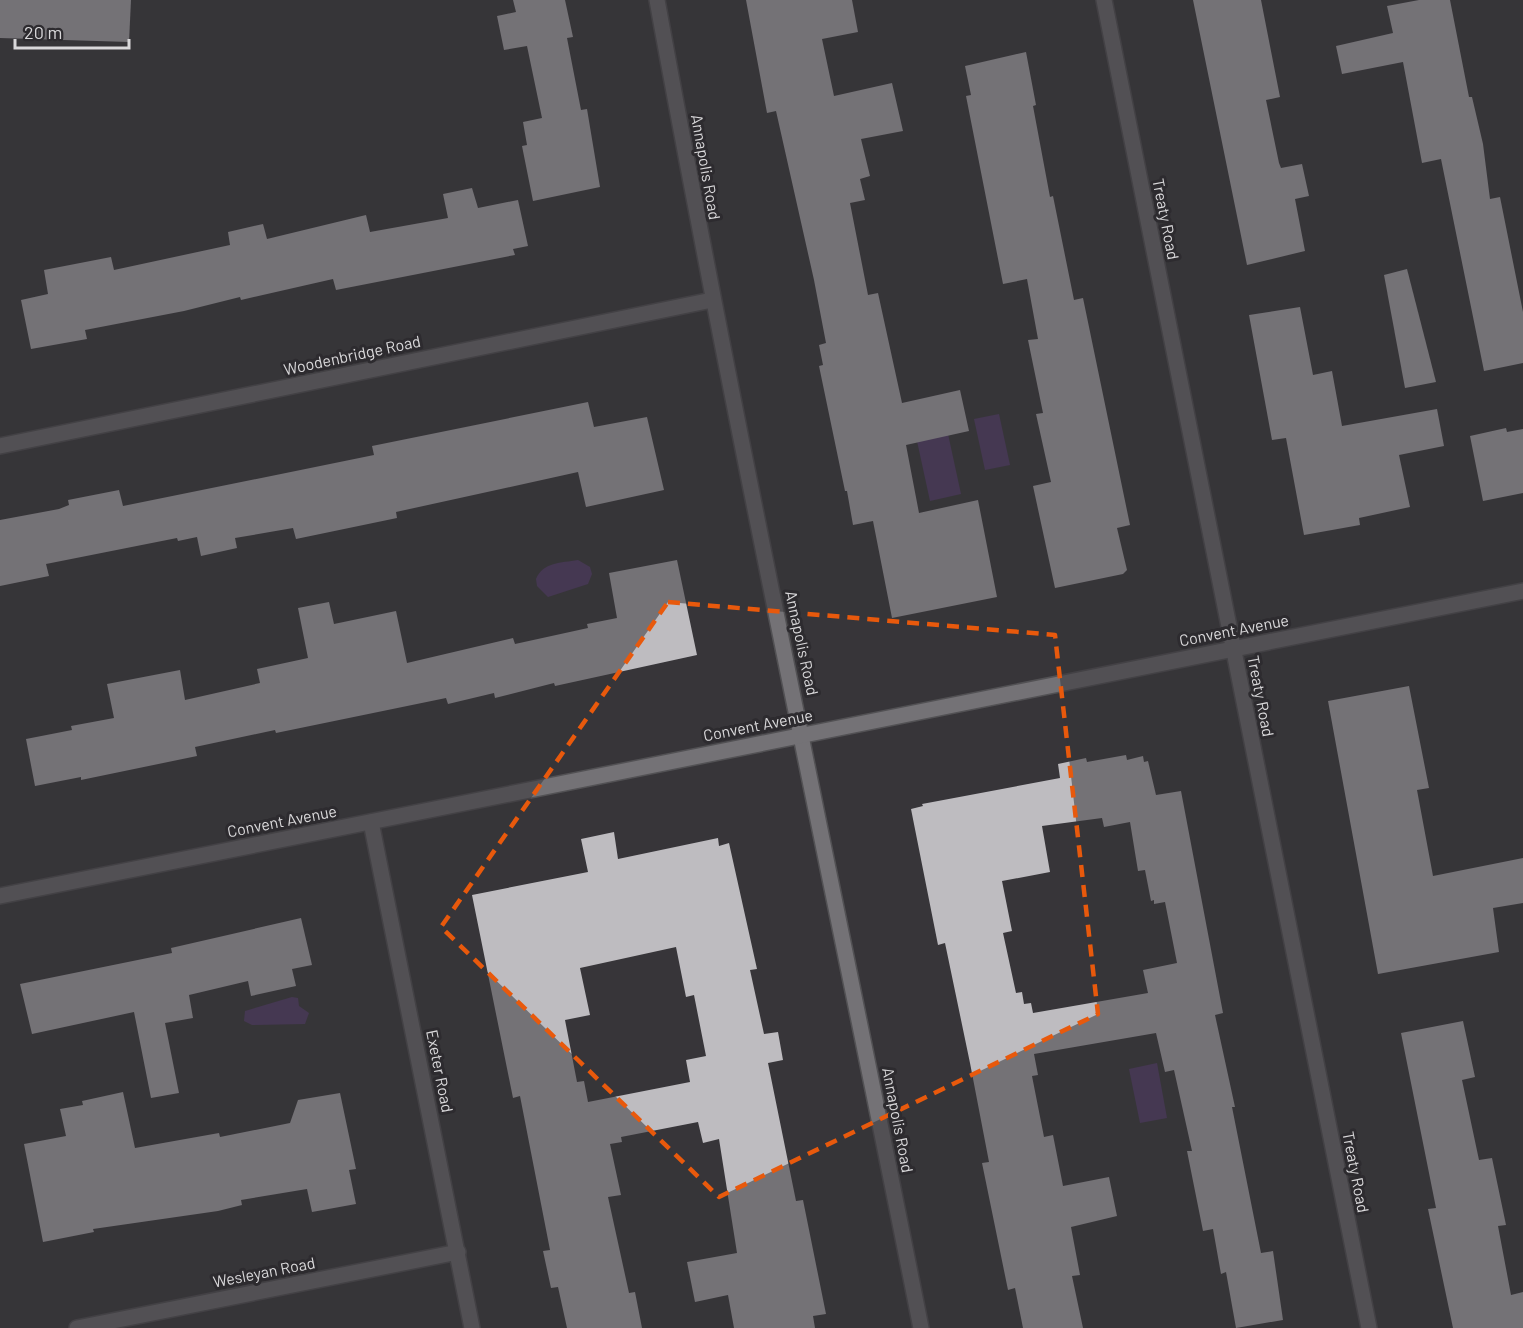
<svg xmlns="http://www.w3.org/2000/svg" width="1523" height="1328" font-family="Barlow,sans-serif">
  <rect width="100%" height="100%" fill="#373539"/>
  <!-- water -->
  <g fill="#573c72">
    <path d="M999 414 1010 465 985 470 974 419Z"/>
    <path d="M948 434 961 494 930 501 917 441Z"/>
    <path d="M578 560 590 567 592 574 588 584 548 597 537 586 536 579C543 562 561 563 578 560Z"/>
    <path d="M292 997 298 998 299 1006 309 1013 305 1024 252 1025 244 1021 245 1011Z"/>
    <path d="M1157 1063 1167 1118 1140 1123 1129 1069Z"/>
  </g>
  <!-- building -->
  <g fill="#bebcc0" fill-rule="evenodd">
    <path d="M0 0H131L129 42 0 38Z"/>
    <path d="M513 0H565L573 37 567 38 581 110 587 109 600 187 533 201 522 146 527 145 523 122 542 118 527 46 504 50 497 16 516 12Z"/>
    <path d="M746 0H852L858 32 822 39 834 96 892 83 903 131 861 139 870 176 860 179 865 200 850 203 868 295 878 293 902 403 960 390 969 431 906 445 919 513 978 500 997 597 892 618 873 521 853 525 847 491H845L819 366 823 365 819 345 826 343 814 280 776 111 767 113Z"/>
    <path d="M1193 0H1261L1280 97 1266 100 1279 163 1281 168 1302 164 1309 196 1295 199 1305 251 1247 265Z"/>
    <path d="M1419 0H1450L1469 97H1472L1483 144 1490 199 1500 197 1523 312V363L1484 371 1441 159 1422 163 1403 62 1342 74 1336 46 1393 33 1387 6Z"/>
    <path d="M1026 52 1036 105 1033 106 1050 197 1053 196 1074 300 1083 298 1130 525 1117 528 1127 570 1123 574 1055 588 1033 486 1051 482 1036 414 1043 413 1028 340 1038 339 1027 279 1003 284 966 96 971 95 965 66Z"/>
    <path d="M472 188 478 208 518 200 528 246 513 249 515 255 336 290 333 279 241 300 240 297 184 311 85 330 87 339 31 349 21 300 48 294 44 270 111 257 114 270 230 245 228 232 263 224 267 239 366 215 370 232 448 218 443 194Z"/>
    <path d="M1407 269 1436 382 1405 388 1384 275Z"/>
    <path d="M1300 307 1313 375 1332 371 1342 426 1437 409 1444 446 1399 455 1410 507 1359 518 1360 525 1304 535 1286 438 1272 440 1249 315Z"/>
    <path d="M588 402 594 427 647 417 664 490 586 507 578 472 396 512 397 518 296 539 293 528 235 538 237 548 201 556 197 537 178 541 177 538 46 564 49 576 0 586V520L59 509 69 505 68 500 119 490 123 506 374 455 372 446Z"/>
    <path d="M1506 428 1507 432 1523 429V493L1483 501 1470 436Z"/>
    <path d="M677 560 697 655 555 686 554 683 495 698 494 693 448 704 446 698 276 733 275 730 195 747 197 756 81 780V777L35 786 26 739 72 730 71 726 114 718 107 684 180 670 185 700 260 683 257 669 308 658 298 608 329 602 334 624 396 611 407 663 513 638 515 644 588 628 587 624 617 618 609 573Z"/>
    <path d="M1409 686 1429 788 1417 790 1433 876 1523 858V903L1493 908 1499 952 1378 974 1328 701Z"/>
    <path d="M1126 755 1127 760 1143 756 1144 762 1148 761 1156 795 1181 791 1223 1013 1215 1015 1235 1107H1232L1261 1253 1273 1251 1283 1320 1236 1328 1226 1272 1221 1274 1213 1229 1203 1231 1187 1151H1192L1174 1070 1165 1072 1156 1033 1034 1054 1038 1075 1032 1076 1044 1137 1053 1135 1063 1186 1109 1177 1117 1216 1071 1227 1080 1275 1072 1276 1083 1328H1023L1015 1288 1008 1290 982 1163 989 1162 970 1063 945 943 938 945 911 809 923 806 922 804 1060 778 1058 764 1086 758 1087 762ZM1102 818 1104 827 1130 822 1138 871 1145 870 1151 901 1154 900V904L1165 902 1177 963 1143 970 1148 993 1033 1013 1031 1003 1024 1004 1022 992 1016 993 1003 933 1012 931 1002 881 1050 872 1042 826Z"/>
    <path d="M614 832 618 859 718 838 719 846 729 843 757 969 750 970 764 1034 778 1032 783 1060 768 1063 796 1201 803 1200 826 1314 813 1316 815 1328H734L728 1295 695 1302 687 1262 737 1253 719 1139 703 1143 698 1122 621 1137 622 1142 610 1144 621 1195 608 1197 629 1293 635 1292 642 1328H567L558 1287 551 1288 543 1251 550 1250 520 1096 513 1098 472 895 588 872 581 839ZM676 947 686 997 694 995 706 1056 686 1060 690 1082 588 1102 584 1081 577 1082 565 1020 590 1015 580 968Z"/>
    <path d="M301 918 312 965 292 969 296 986 251 996 248 981 189 995 193 1018 165 1023 179 1093 151 1098 134 1012 32 1034 20 984 172 953 171 948Z"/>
    <path d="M1463 1021 1475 1077 1462 1080 1479 1160 1492 1158 1506 1225 1498 1226 1511 1295 1523 1292V1328H1453L1428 1209 1436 1208 1401 1033Z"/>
    <path d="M123 1092 135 1148 219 1133 220 1137 290 1123 298 1100 340 1093 356 1169 349 1170 356 1204 312 1212 307 1189 241 1200 242 1205 218 1211 93 1229 94 1232 43 1242 24 1144 66 1136 60 1109 83 1105 82 1101Z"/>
  </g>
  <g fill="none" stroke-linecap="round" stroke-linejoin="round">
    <!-- minor casing -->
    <g stroke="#525154" stroke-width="18">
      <g id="minor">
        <path d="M657 0C738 444 833 885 921 1328"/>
        <path d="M1104 0 1369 1328"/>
        <path d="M0 446 712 300"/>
        <path d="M371 822 472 1328"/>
        <path d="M0 896 1523 591"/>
        <path d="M77 1328 458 1252"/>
      </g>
    </g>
    <!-- minor -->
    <use href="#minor" stroke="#747276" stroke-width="15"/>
  </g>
  <!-- marked area -->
  <path d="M0 0H1523V1328H0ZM668 602 1055 635 1098 1014 719 1197 441 927Z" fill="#373539" fill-opacity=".55" fill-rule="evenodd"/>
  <path fill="none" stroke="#e8590c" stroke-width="4.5" stroke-dasharray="12 8" stroke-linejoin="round" d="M668 602 1055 635 1098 1014 719 1197 441 927Z"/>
  <g text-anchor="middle" stroke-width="6" stroke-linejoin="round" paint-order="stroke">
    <!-- street labels -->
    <g font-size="16" fill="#d9d8da" stroke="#2d2b2f">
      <text transform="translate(706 167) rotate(80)" y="6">Annapolis Road</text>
      <text transform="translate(1166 219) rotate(79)" y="6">Treaty Road</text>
      <text transform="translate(352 355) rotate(-12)" y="6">Woodenbridge Road</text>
      <text transform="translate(1234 630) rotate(-11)" y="6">Convent Avenue</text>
      <text transform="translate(802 643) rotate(78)" y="6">Annapolis Road</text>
      <text transform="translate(1261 696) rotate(79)" y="6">Treaty Road</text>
      <text transform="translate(758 725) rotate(-11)" y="6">Convent Avenue</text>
      <text transform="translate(282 821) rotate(-11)" y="6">Convent Avenue</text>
      <text transform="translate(440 1071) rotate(79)" y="6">Exeter Road</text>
      <text transform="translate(898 1120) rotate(79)" y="6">Annapolis Road</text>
      <text transform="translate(1356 1172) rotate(79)" y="6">Treaty Road</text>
      <text transform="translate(264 1272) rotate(-11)" y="6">Wesleyan Road</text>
    </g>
  </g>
  <!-- scale -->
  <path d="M15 39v9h114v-9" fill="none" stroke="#d9d8da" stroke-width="3"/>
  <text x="24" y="39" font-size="18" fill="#d9d8da" stroke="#2d2b2f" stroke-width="4.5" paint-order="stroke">20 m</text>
</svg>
